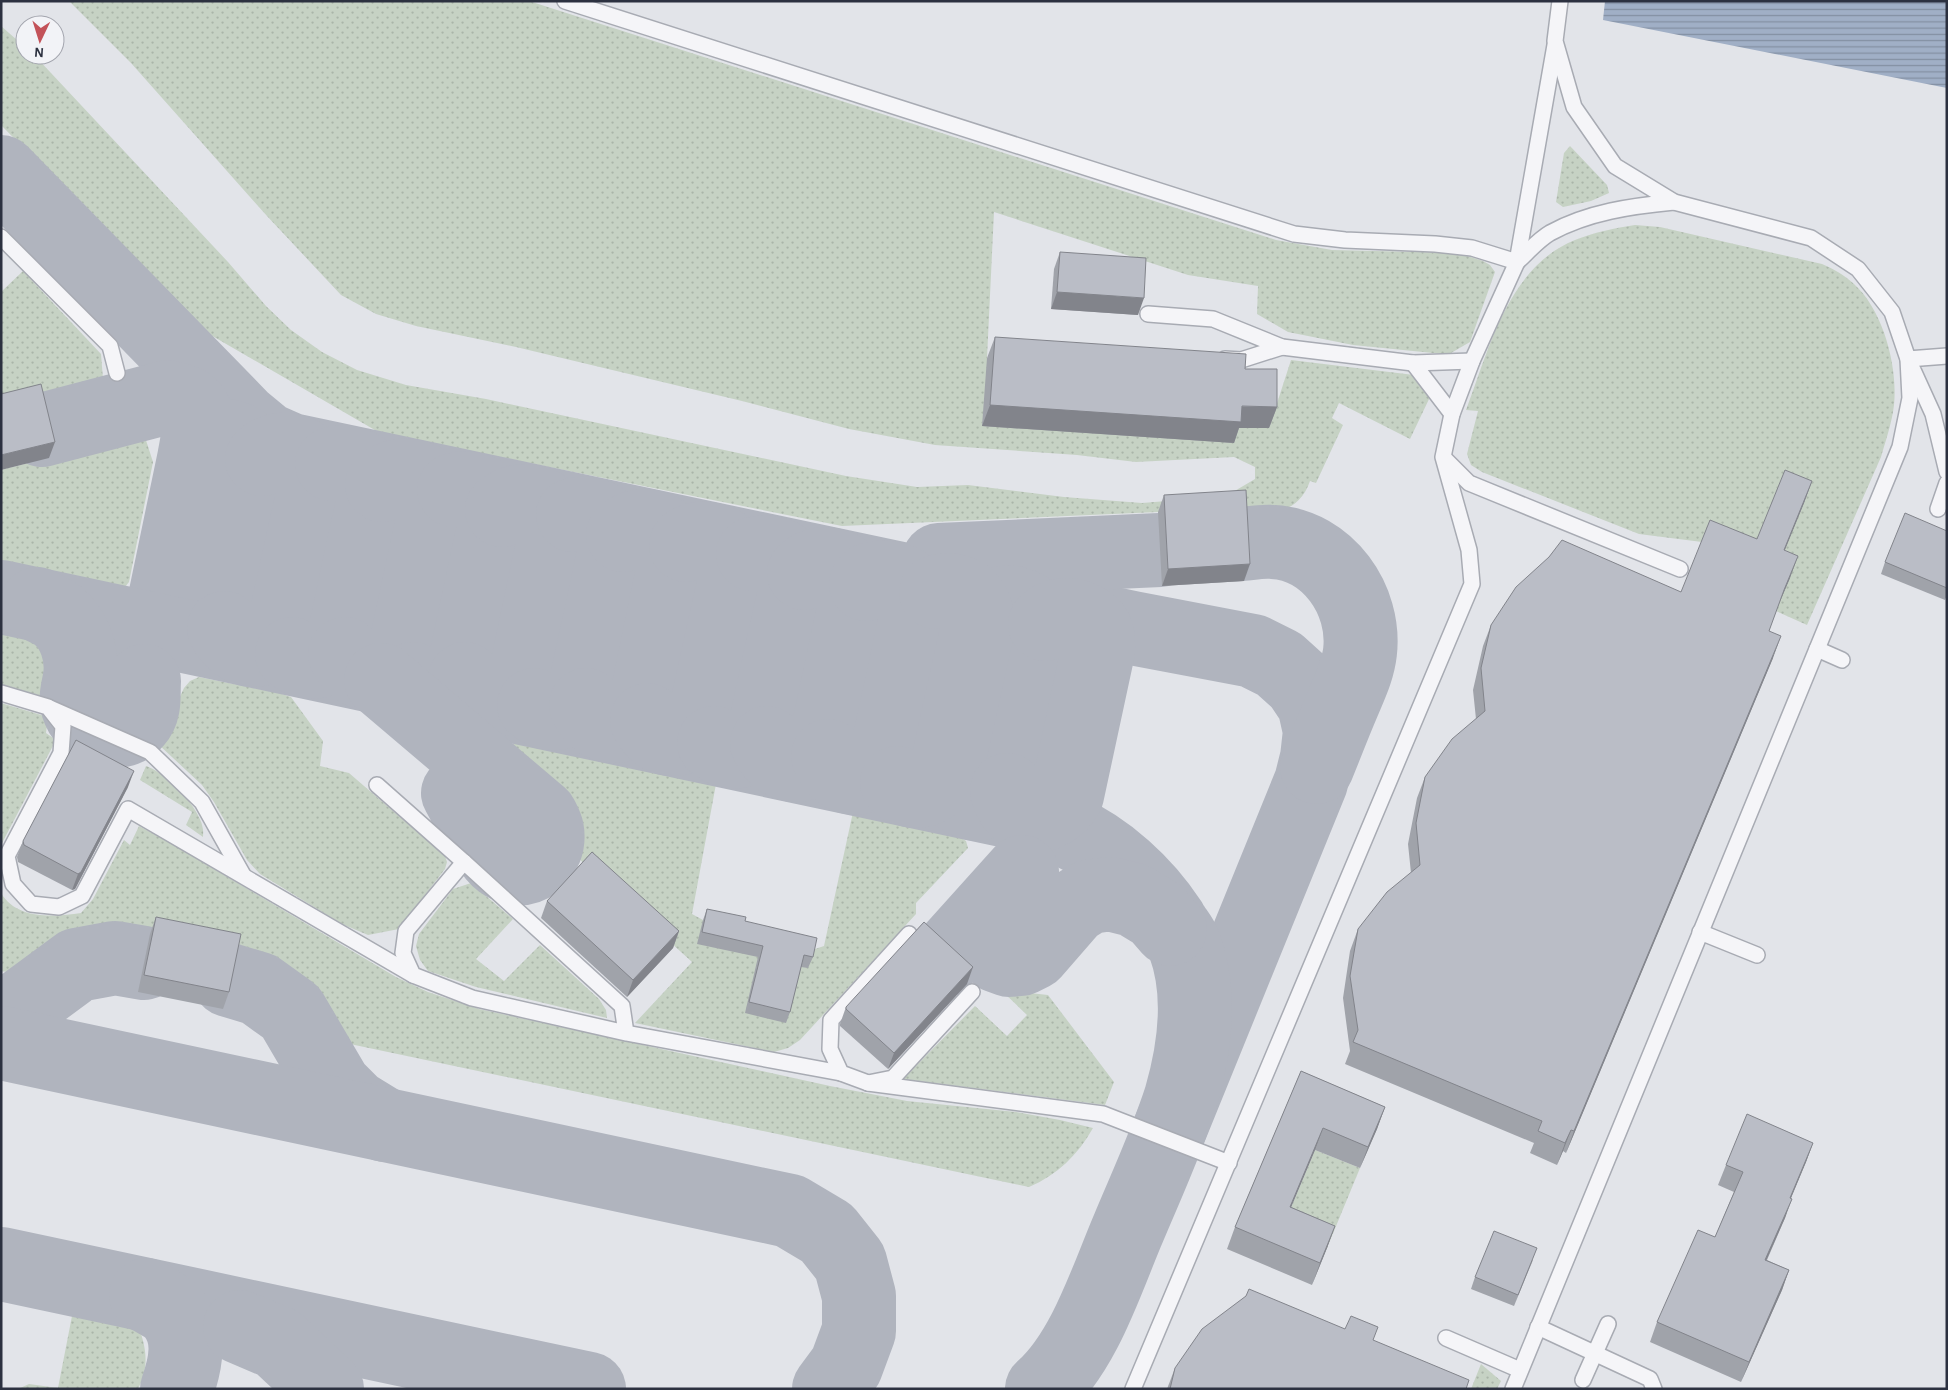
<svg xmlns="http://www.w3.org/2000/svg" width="1948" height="1390" font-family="'Alegreya Sans',sans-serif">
  <defs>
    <pattern id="grass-dots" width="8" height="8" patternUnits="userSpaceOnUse" patternTransform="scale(1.25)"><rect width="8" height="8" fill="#c6d2c4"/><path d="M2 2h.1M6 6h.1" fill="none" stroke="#aab5a9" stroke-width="1.8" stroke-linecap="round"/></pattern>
    <pattern id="water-rules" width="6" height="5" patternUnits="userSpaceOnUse" patternTransform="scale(1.25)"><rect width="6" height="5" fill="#a0afc6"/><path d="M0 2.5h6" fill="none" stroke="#838fa2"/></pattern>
  </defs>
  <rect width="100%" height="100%" fill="#e2e4e9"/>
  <!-- grass -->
  <g fill="url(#grass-dots)">
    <path d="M69 1H529L1276 240 1332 250 1458 253 1483 261 1490 265 1495 272 1470 342 1451 353H1433L1353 345 1288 332 1257 314 1258 286 1188 275 994 212 987 358 1236 409 1269 428 1291 360 1414 375 1430 397 1410 439 1339 403 1332 418 1343 425 1316 483 1310 481C1301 507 1283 512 1258 516L1158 512 842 526 380 433 202 330 1 125V26L25 47V55H34L36 57 228 262 266 306 291 330 322 352 357 370 406 385 486 399 846 476 917 487 968 485 1064 497 1142 503 1204 498 1233 492 1255 479V467L1234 457 1136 462 1077 455 935 445 849 429 742 401 516 347 416 326 376 314 341 295 267 216 131 63Z"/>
    <path d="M1570 146 1607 185 1609 193 1591 201 1563 207 1556 202 1564 153Z"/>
    <path d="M1635 225 1660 227 1822 264C1834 269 1844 275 1854 284 1883 310 1898 366 1894 405 1892 422 1886 440 1881 457L1807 625 1776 611 1702 542 1639 534 1482 472 1471 465 1467 454 1478 411 1466 410C1489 349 1508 267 1575 240 1595 232 1615 228 1635 225Z"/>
    <path d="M23 271 101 354 103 379 1 406V292Z"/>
    <path d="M144 434 153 462 129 582 121 592H115L1 567V470Z"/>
    <path d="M1 632 20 636 49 647 50 659 48 698 1 684Z"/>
    <path d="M199 677 279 693 291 697 323 741 320 766 349 773 445 856 447 862 445 869 399 929 368 935 342 924 260 874 247 860 214 802 202 785 158 744 184 688 190 681Z"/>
    <path d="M1 703 48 717 46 733 56 740 1 845Z"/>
    <path d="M526 741 716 784 692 914 703 920 804 947 815 949 824 946 853 812 957 835 966 841 968 848 916 903V914L800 1040 788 1048 774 1052 635 1023 692 962 577 857C581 845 584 837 576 825L511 767C507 757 508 751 514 743Z"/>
    <path d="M146 766C167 773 208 814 203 837L186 825 192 812 140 780Z"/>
    <path d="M139 826 172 844 396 977 428 992 479 1009 830 1086 907 1101 1016 1112 1060 1120 1093 1128C1078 1155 1057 1175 1029 1187L350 1044 309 986 290 970 268 959 235 951 120 927H99L79 931 7 972 1 971V893C17 920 54 917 81 913L93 899 124 840 130 845Z"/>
    <path d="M471 883 513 919 476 959 504 981 540 945 599 999 606 1010 607 1018 476 987 428 971 420 960 416 946 419 934 453 889Z"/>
    <path d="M1001 990 1048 995 1114 1082 1105 1105 903 1079 975 1006 1007 1036 1027 1015Z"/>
    <path d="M1315 1150 1360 1168 1327 1248 1282 1229Z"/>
    <path d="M72 1316 139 1328C147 1350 149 1368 138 1389H18L29 1384 58 1388Z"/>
    <path d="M1481 1364 1501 1381 1497 1389H1471Z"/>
  </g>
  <!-- water -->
  <path fill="url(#water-rules)" d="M1605 1H1947V88L1603 20Z"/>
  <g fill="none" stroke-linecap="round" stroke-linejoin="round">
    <!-- taxiway -->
    <g stroke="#b0b4be" stroke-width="74">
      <path d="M1 172 243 420 266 439 291 450 1132 628 1253 651 1279 664 1300 683 1314 704 1320 731 1317 758 1311 782 1167 1136"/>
      <path d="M42 430 168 397C173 399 182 400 187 403 205 416 197 441 194 459 197 452 201 445 207 440 220 430 241 438 250 449 255 456 255 465 254 472L223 616C213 633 199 641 180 633 175 631 170 627 168 623 164 617 164 609 164 603L194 459"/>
      <path d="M1242 544C1252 543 1263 541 1273 542 1328 545 1366 600 1360 652 1358 670 1350 686 1343 703 1334 724 1326 745 1317 767"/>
      <path d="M939 560 1160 550"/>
      <path d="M1 597 1031 816C1043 821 1055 825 1066 830 1108 849 1145 883 1170 921 1174 929 1181 936 1184 944 1202 992 1195 1048 1181 1097 1167 1141 1147 1184 1129 1227 1107 1278 1085 1351 1042 1389"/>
      <path d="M37 604C43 608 51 611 57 615 75 629 83 655 80 677 78 691 73 700 81 714 92 732 121 739 136 721 146 710 143 694 144 681"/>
      <path d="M224 628C239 656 266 658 283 630L315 486C315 478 315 469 311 463 299 447 275 445 262 459"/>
      <path d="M292 654C310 669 332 661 343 642L374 498C375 473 357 457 332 464"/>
      <path d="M345 654C359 682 389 681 404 655L435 510C435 504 436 497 433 491 424 472 394 471 382 485"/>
      <path d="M413 679C431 696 453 686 464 668L495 523C496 498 479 483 454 490"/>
      <path d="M465 679C479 709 507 705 524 681L555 536C555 529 555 523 552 517 544 497 515 497 502 510"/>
      <path d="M381 680 541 816C543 820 546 825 547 830 552 857 525 880 501 862 486 851 468 810 458 793"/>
      <path d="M534 705C551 721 574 712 584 693L615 549C616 523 599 510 573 515"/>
      <path d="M586 705C600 735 627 731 645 706L675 561C676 554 676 545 671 539 659 524 636 521 623 535"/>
      <path d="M647 720C660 748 690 743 704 719L736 575C736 568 736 561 733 554 725 540 698 532 686 545"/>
      <path d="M714 743C732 759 753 751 764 732L796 587C797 561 778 547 753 554"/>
      <path d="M767 743C780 772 810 772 825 745L856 600C857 593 857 584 852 578 841 562 817 559 804 573"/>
      <path d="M828 756C841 786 870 784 886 757L917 613C919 583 897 574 871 579L866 584"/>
      <path d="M948 781C962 811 990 811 1007 783L1038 638C1038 631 1038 625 1036 619 1027 599 998 598 985 612"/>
      <path d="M897 783C914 799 936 789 946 771L978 627C979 602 962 584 936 592"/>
      <path d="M1007 790C1014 825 1051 822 1067 795L1098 651C1098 643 1099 634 1094 628 1082 613 1058 610 1045 624"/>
      <path d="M942 961 1022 872 984 921 982 935 988 946 998 956 1009 960 1021 959 1033 953 1073 907 1089 897 1110 894 1134 900 1157 914 1170 929"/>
      <path d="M229 980 259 989 291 1012 335 1087 354 1106 385 1125"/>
      <path d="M1 1021 77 965 115 958 144 963"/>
      <path d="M1 1043 790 1211 827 1233 850 1262 859 1296V1331L846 1366 829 1389"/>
      <path d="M1 1264 589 1389"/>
      <path d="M146 1295C154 1300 167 1306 173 1313 192 1336 186 1363 177 1389"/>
      <path d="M240 1327 278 1343 327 1389"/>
    </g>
    <!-- lane casing -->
    <g stroke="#a8abb3" stroke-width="18">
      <g id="lane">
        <path d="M565 1 1294 234 1345 240 1435 244 1472 248 1517 262C1527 253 1538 240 1550 233 1588 212 1632 206 1674 202"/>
        <path d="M1 237 110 346 117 373"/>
        <path d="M1148 314 1213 319 1282 347 1413 363 1472 361"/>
        <path d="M1947 356 1908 359 1933 414 1947 472"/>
        <path d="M1225 359 1241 360 1282 347"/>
        <path d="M1413 363 1452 414"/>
        <path d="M1444 458 1469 483 1680 569"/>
        <path d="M1938 509 1947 483"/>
        <path d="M1817 649 1842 660"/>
        <path d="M1 693 48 707 63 726 61 753 7 856 13 884 31 904 59 907 82 896 128 809 413 975"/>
        <path d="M50 708 150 752 202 802 243 875"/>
        <path d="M377 785 464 862"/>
        <path d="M1700 932 1757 955"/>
        <path d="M909 934 831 1020 830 1049 841 1073 868 1083 893 1078 972 992"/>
        <path d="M626 1033 472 998 413 975 403 953 406 931 464 862 622 1006 626 1033 841 1073"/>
        <path d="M868 1083 1103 1114 1229 1163"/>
        <path d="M1538 1327 1650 1379 1654 1389"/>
        <path d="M1446 1338 1520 1370"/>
        <path d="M1583 1380 1608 1324"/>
        <path d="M1133 1389 1472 584 1469 550 1443 457 1452 414 1472 361 1517 262 1555 45"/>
        <path d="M1513 1389 1900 447 1910 398 1908 359 1892 312 1858 269 1811 238 1674 202 1615 166 1574 107 1555 41 1560 1"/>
      </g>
    </g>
    <!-- lane -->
    <use href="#lane" stroke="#f5f5f8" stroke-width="15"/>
  </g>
  <!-- wall -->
  <g fill="#a0a3aa">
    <path d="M1060 252 1138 315 1051 309 1054 269Z"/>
    <path d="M995 337 1245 369 1277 407 1269 428H1239L1234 443 982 426 987 358Z"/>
    <path d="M1812 481 1804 503 1784 551 1790 578 1778 605 1769 631 1773 658 1566 1153 1563 1151 1557 1165 1530 1153 1534 1143 1345 1064 1350 1051 1343 998 1350 951 1358 929 1411 873 1408 844 1417 798 1425 777 1476 719 1473 690 1483 646 1491 625 1681 592 1757 539Z"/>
    <path d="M1164 495 1244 581 1162 586 1158 512Z"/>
    <path d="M1947 531V595L1945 600 1881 574 1885 562Z"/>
    <path d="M128 787 75 889 72 890 18 862 17 857 23 841Z"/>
    <path d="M547 901 679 931 673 948 627 997 541 918Z"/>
    <path d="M707 909 745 921 813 957 808 968 801 967 790 1012 786 1023 745 1013 758 957 697 944 703 920Z"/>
    <path d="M156 917 229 992 223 1009 138 992 150 934Z"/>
    <path d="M967 984 888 1069 840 1026V1024L846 1007Z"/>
    <path d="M1301 1071 1385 1107 1377 1129 1360 1168 1315 1150 1291 1207 1335 1226 1327 1248 1312 1285 1227 1249 1235 1227Z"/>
    <path d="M1813 1143 1806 1162 1791 1198 1785 1218 1767 1260 1789 1270 1782 1290 1741 1382 1650 1342 1657 1322 1715 1237 1734 1192 1718 1185 1726 1165Z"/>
    <path d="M1533 1260 1514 1306 1471 1289 1475 1277Z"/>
    <path d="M1373 1341 1466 1389H1167L1175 1368Z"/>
  </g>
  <!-- shaded-wall -->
  <g fill="#82848b">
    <path d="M1057 292 1144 298 1138 315 1051 309Z"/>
    <path d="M990 405 1277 407 1269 428H1239L1234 443 982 426Z"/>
    <path d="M55 442 49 458 1 470V455Z"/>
    <path d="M1812 481 1804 503 1776 572 1784 550Z"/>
    <path d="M1798 556 1790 578 1776 611 1784 590Z"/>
    <path d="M1250 564 1244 581 1162 586 1168 569Z"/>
    <path d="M1781 636 1773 658 1566 1153 1574 1131Z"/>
    <path d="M134 771 128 787 75 889 72 890 78 874Z"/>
    <path d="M679 931 673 948 627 997 633 980Z"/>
    <path d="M973 967 967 984 888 1069 894 1053Z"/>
    <path d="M1385 1107 1377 1129 1360 1168 1368 1147Z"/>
    <path d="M1323 1128 1315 1150 1282 1229 1290 1207Z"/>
    <path d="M1571 1130 1563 1151 1557 1165 1565 1143Z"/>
    <path d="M1813 1143 1806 1162 1783 1217 1790 1198Z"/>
    <path d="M1792 1199 1785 1218 1758 1279 1765 1260Z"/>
    <path d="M1335 1226 1327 1248 1312 1285 1320 1263Z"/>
    <path d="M1789 1270 1782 1290 1741 1382 1749 1362Z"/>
  </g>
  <!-- building -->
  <g fill="#babdc6" stroke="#82848b">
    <path d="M1060 252 1146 258 1144 298 1057 292Z"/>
    <path d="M995 337 1246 354 1245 369H1277V407L1242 406 1241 422 990 405Z"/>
    <path d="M41 384 55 442 1 455V394Z"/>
    <path d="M1785 470 1812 481 1784 550 1798 556 1784 590 1769 631 1781 636 1574 1131 1571 1130 1565 1143 1538 1131 1542 1121 1353 1042 1358 1030 1350 976 1358 929 1387 892 1420 865 1416 823 1425 777 1452 739 1485 711 1481 668 1491 625 1516 587 1549 557 1562 540 1681 592 1710 520 1757 539Z"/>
    <path d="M1246 490 1250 564 1168 569 1164 495Z"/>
    <path d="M1905 513 1947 531V588L1885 562Z"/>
    <path d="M76 740 134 771 81 872 78 874 24 845 23 841Z"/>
    <path d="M592 852 679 931 633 980 547 901Z"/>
    <path d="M707 909 746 917 745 921 817 938 813 957 804 955 790 1012 749 1002 763 946 702 932Z"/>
    <path d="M156 917 241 934 229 992 144 975Z"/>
    <path d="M924 922 973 967 894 1053 846 1009V1007Z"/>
    <path d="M1301 1071 1385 1107 1368 1147 1323 1128 1290 1207 1335 1226 1320 1263 1235 1227Z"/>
    <path d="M1747 1114 1813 1143 1790 1198 1792 1199 1765 1260 1789 1270 1749 1362 1657 1322 1698 1230 1715 1237 1743 1172 1726 1165Z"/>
    <path d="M1494 1231 1537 1248 1518 1295 1475 1277Z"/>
    <path d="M1249 1289 1345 1329 1351 1316 1378 1327 1373 1340 1469 1380 1466 1389H1170L1175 1368 1202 1329 1246 1296Z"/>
  </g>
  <!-- border -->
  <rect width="1948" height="1390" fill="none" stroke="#2c3140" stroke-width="5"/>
  <!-- north arrow -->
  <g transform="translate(40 40) rotate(184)"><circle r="24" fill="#f2f3f7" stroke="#a3a5ae"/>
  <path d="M0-4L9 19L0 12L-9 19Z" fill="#c35259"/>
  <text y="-8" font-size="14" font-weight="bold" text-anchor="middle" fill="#2c3140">N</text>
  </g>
</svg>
